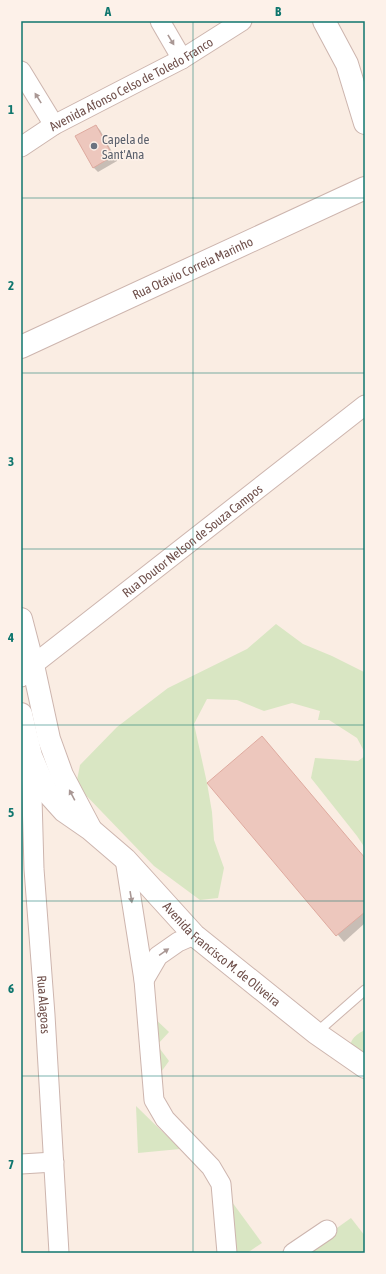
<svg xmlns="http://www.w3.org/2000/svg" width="386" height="1274" font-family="'Asap Condensed',sans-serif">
  <rect width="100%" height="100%" fill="#faede3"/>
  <!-- green -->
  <g fill="#d9e6c3">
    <path d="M276 624 303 644 332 656 364 672H365V753L357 738 329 720H318L320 711 292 703 264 711 237 700 207 699 194 724 207 783 212 812 214 840 224 868 218 898 200 900 154 866 76 785 80 765 117 727 168 688 247 649Z"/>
    <path d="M365 756V848L357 836 311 778 315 758 358 761Z"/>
    <path d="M152 1016 169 1032 157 1045 169 1061 156 1079Z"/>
    <path d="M365 1030V1079L363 1078C352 1060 339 1042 365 1030Z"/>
    <path d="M136 1106 180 1149 138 1153Z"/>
    <path d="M232 1202 262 1243 247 1253H231Z"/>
    <path d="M351 1218 365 1236V1253H302Z"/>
  </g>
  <!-- shadow -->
  <g fill="#0003">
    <path d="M96 126 100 130 117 161 98 172 93 167Z"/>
    <path d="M209 783 365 858V923L344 942Z"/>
  </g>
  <!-- building -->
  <g fill="#edc7bd" stroke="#deaa9f">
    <path d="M96 125 113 156 93 168 75 136Z"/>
    <path d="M262 736 365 858V912L336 936 207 783Z"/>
  </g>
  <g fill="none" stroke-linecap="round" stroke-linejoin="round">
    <!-- service casing -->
    <g stroke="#cdb5ae" stroke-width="11">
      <path id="service" d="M316 1033 365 990"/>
    </g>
    <!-- minor casing -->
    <g stroke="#cdb5ae" stroke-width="21">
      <g id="minor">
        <path d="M160 21 182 59"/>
        <path d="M21 71 54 125"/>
        <path id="s1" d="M21 147 54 125 182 59 242 21"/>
        <path id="s2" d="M21 677 33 665 365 405"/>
        <path id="s3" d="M31 761 34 869 45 1015 59 1253"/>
        <path d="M125 859 144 980 154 1100 165 1119 211 1167 221 1184 227 1253"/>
        <path d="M144 980 158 956 178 942 194 935"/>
        <path d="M21 1164 54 1162"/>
        <path d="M293 1253 327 1230"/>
      </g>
    </g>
    <!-- tertiary casing -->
    <g stroke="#cdb5ae" stroke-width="24">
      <g id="tertiary">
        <path d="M324 21 347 64 365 123"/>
        <path id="s4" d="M21 347 365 188"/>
        <path d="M21 619 33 665 49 739 62 775 90 828"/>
        <path id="s5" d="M21 714 31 756 46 791 64 811 90 829 125 859 194 935 316 1033 365 1067"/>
      </g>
    </g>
    <!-- service -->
    <use href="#service" stroke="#fff" stroke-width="9"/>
    <!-- minor -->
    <use href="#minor" stroke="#fff" stroke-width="19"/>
    <!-- tertiary -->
    <use href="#tertiary" stroke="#fff" stroke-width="22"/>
  </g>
  <!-- one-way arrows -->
  <defs><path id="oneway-solid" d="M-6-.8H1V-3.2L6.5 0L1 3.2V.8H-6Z"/></defs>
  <g fill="#a99794">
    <use href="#oneway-solid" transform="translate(171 40) rotate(59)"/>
    <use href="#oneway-solid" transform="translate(38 98) rotate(-122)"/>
    <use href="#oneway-solid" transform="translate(72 795) rotate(-118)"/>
    <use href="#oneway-solid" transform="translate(131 897) rotate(81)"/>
    <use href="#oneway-solid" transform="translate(164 952) rotate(-35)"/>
  </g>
  <!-- grid -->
  <path fill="none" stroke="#0f766e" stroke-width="1" stroke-opacity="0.55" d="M193 21V1253M21 198H365M21 373H365M21 549H365M21 725H365M21 901H365M21 1076H365"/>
  <!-- markers -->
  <circle fill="#6b7280" stroke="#fdf1e9" stroke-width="1.5" cx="94" cy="146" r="4"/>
  <g text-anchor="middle" stroke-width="3" stroke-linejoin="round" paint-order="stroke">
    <!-- street labels -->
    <g font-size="13" fill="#70514c" stroke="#fdf1e9">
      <text dy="5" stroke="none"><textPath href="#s1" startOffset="127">Avenida Afonso Celso de Toledo Franco</textPath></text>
      <text dy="5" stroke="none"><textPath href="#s4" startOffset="189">Rua Otávio Correia Marinho</textPath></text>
      <text dy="5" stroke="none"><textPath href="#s2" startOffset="219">Rua Doutor Nelson de Souza Campos</textPath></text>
      <text dy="5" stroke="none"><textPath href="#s5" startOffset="322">Avenida Francisco M. de Oliveira</textPath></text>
      <text dy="5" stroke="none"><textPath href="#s3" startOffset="244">Rua Alagoas</textPath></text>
    </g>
    <!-- worship labels -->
    <g font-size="13" fill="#5b616d" stroke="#fdf1e9" text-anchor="start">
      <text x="102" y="144">Capela de<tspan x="102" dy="15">Sant'Ana</tspan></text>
    </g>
  </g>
  <!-- border -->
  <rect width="386" height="1274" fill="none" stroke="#fdf1e9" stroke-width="44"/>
  <rect x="22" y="22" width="342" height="1230" fill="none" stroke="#0f766e" stroke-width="1.5"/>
  <g font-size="13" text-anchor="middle" font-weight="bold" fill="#0f766e">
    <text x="108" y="16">A</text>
    <text x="278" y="16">B</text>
    <text x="11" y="114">1</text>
    <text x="11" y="290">2</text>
    <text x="11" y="466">3</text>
    <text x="11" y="642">4</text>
    <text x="11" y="817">5</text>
    <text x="11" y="993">6</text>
    <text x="11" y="1169">7</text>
  </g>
</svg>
